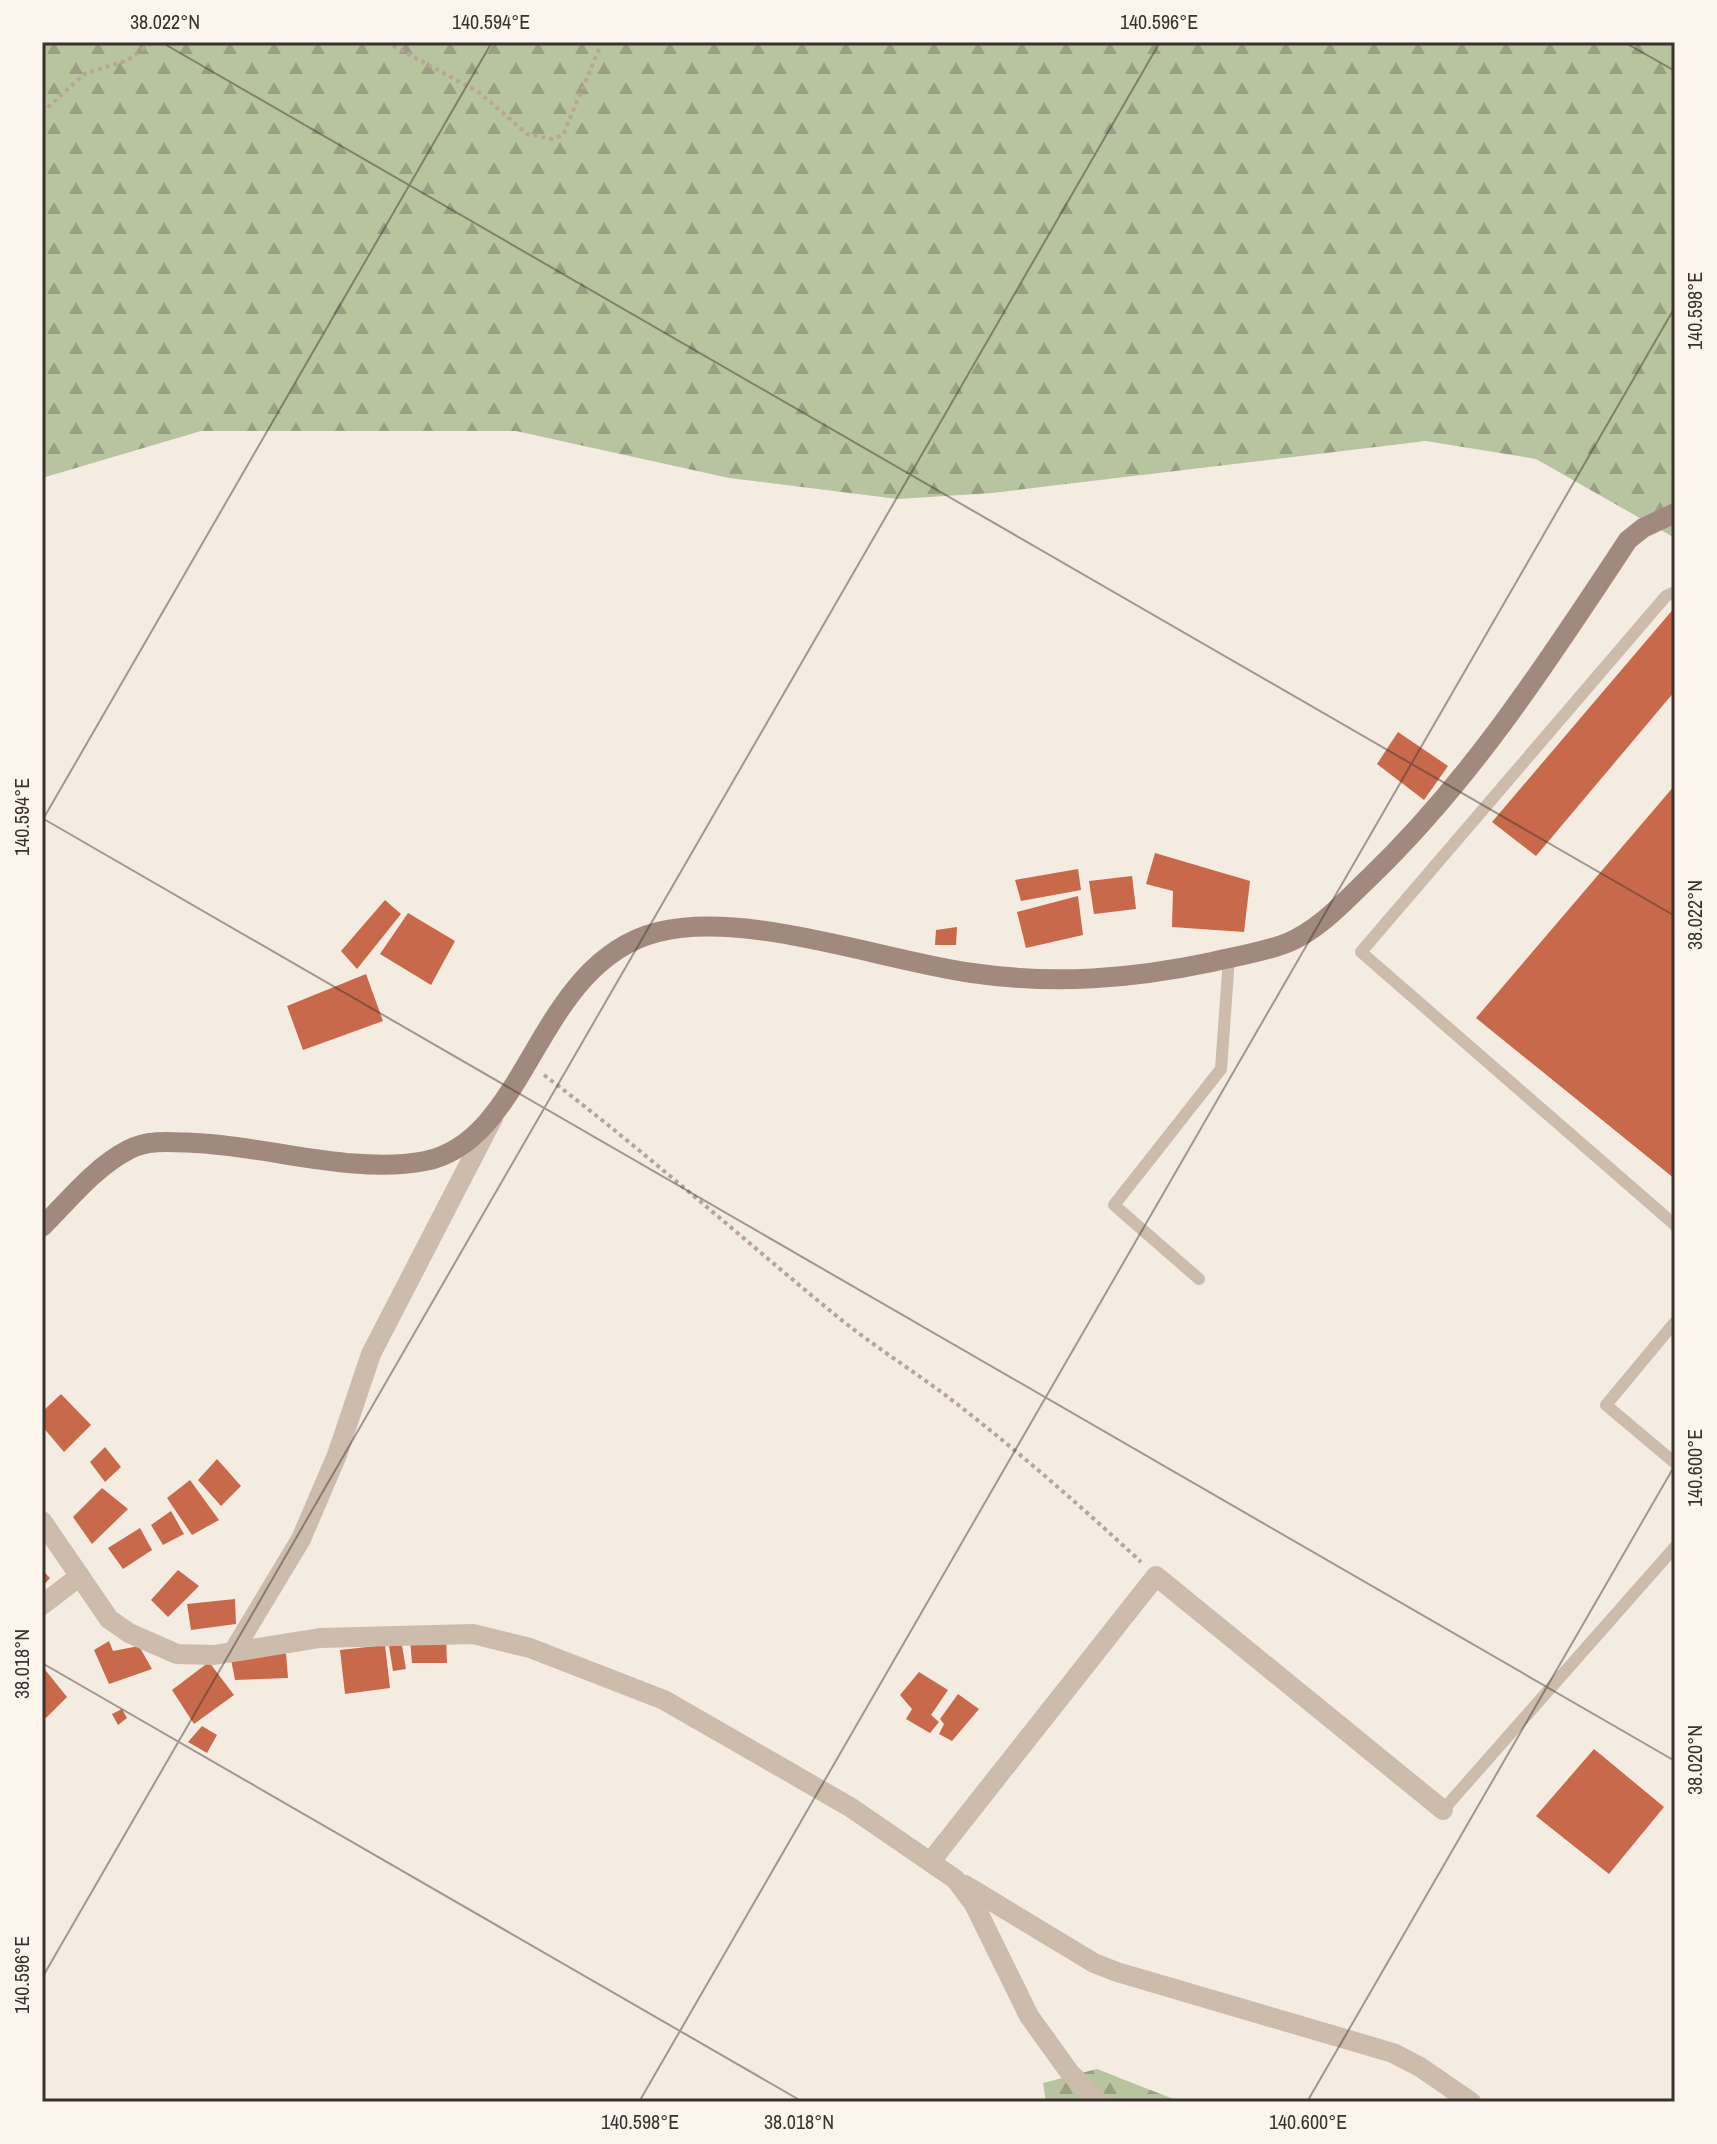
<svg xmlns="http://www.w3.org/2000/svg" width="1717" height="2144" font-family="'Archivo Narrow',sans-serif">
  <defs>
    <pattern id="forest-firs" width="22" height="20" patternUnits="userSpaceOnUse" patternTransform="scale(2)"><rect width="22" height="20" fill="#b8c4a0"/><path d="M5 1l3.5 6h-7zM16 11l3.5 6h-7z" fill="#97a083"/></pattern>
  </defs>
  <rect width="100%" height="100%" fill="#f4ebe1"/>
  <!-- forest -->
  <g fill="url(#forest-firs)">
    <path d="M42 42H1675V538L1536 459 1426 441 992 493 898 499 729 478 516 431H201L42 478Z"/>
    <path d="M1097 2069 1181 2102H1046L1043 2083Z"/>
  </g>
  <!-- building -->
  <g fill="#c8694b">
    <path d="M1675 607V691L1536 856 1492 822Z"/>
    <path d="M1398 732 1448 766 1424 800 1377 764Z"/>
    <path d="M1675 785V1179L1476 1018Z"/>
    <path d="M1155 853 1250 881 1244 932 1172 927 1173 891 1146 884Z"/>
    <path d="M1078 869 1081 890 1021 901 1015 880Z"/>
    <path d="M1132 876 1136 909 1094 914 1089 881Z"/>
    <path d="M1078 896 1083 935 1026 948 1017 912Z"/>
    <path d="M385 900 401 914 357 969 341 951Z"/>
    <path d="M408 913 455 941 431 985 380 954Z"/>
    <path d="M957 927 956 945H935L936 930Z"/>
    <path d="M366 974 383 1021 303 1050 287 1006Z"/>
    <path d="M61 1394 91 1425 64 1452 42 1426V1412Z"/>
    <path d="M105 1447 121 1467 105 1482 90 1462Z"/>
    <path d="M217 1459 241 1486 221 1506 198 1480Z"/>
    <path d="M190 1480 219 1520 192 1535 167 1498Z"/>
    <path d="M102 1488 128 1509 92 1544 73 1517Z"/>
    <path d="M171 1511 184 1534 163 1545 151 1525Z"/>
    <path d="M140 1528 152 1550 123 1569 108 1548Z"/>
    <path d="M42 1570 50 1578 42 1587Z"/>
    <path d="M178 1570 199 1586 168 1617 151 1600Z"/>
    <path d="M235 1599 236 1624 191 1630 187 1604Z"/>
    <path d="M446 1638 447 1663H412L410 1639Z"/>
    <path d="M388 1640H401L406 1669 393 1671Z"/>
    <path d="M109 1641 113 1651 139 1646 152 1669 109 1684 94 1650Z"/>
    <path d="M385 1645 390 1688 345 1694 340 1650Z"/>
    <path d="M286 1653 288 1678 235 1680 231 1659Z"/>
    <path d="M209 1662 234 1695 194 1724 172 1690Z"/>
    <path d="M42 1666 67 1697 46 1718 42 1713Z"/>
    <path d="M919 1672 948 1690 931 1715 939 1722 930 1733 906 1719 912 1709 900 1695Z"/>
    <path d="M958 1694 979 1709 952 1741 939 1734 944 1724 940 1719Z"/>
    <path d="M122 1709 127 1718 118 1725 112 1714Z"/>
    <path d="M202 1726 217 1735 207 1753 188 1742Z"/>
    <path d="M1594 1749 1664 1807 1609 1874 1536 1816Z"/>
  </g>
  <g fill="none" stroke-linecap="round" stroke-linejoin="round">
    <!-- path -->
    <g stroke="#b9a596" stroke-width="4" stroke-dasharray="4 4" stroke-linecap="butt">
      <path d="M386 42 480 93 527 134 552 139 563 135 602 42"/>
      <path d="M42 113 84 74 128 60 152 42"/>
      <path d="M544 1075C646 1152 740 1237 839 1318 880 1351 925 1378 966 1411 1027 1459 1084 1509 1141 1562"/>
    </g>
    <!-- lane -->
    <g stroke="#cdbbac" stroke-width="12">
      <path d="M1675 592 1666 596 1361 952 1675 1225"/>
      <path d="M1199 1279 1114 1205 1221 1069 1229 958"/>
      <path d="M1675 1322 1606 1405 1675 1463"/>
      <path d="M1443 1810 1675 1547"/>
    </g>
    <!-- street -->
    <g stroke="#cdbbac" stroke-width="20">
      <path d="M42 1521 109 1619 129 1633 177 1654 214 1655 320 1638 473 1634 530 1648 664 1700 850 1807 955 1879 974 1904 1029 2016 1070 2073 1099 2102"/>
      <path d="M42 1605 80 1576"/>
      <path d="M233 1652 301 1539 337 1455 371 1354 493 1118"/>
      <path d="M931 1861 1156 1576 1443 1810"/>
      <path d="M965 1885 1094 1963 1117 1972 1393 2053 1420 2067 1471 2102"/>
    </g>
    <!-- secondary -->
    <path stroke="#a18a7d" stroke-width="20" d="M42 1227C68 1201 95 1167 128 1150 148 1139 173 1142 195 1143 268 1146 354 1175 425 1161 530 1140 535 963 658 932 746 910 881 960 972 973 1055 985 1131 979 1212 962 1237 956 1264 952 1287 943 1319 930 1345 901 1370 877 1473 778 1550 658 1628 540L1643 528 1675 513"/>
  </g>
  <!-- ticks -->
  <path fill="none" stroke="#3b302b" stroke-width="2" stroke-opacity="0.45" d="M161 42 1675 916M1624 42 1675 71M42 818 1675 1761M42 821 492 42M42 1663 803 2102M42 1978 1160 42M639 2102 1675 307M1307 2102 1675 1465"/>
  <!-- border -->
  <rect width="1717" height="2144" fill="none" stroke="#fbf5ee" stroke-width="88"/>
  <rect x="44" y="44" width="1629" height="2056" fill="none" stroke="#3b302b" stroke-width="3"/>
  <g font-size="20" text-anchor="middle" fill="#3b302b">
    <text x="165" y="29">38.022°N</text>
    <text x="491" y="29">140.594°E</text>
    <text x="1159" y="29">140.596°E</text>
    <text transform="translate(1695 311) rotate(-90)" y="7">140.598°E</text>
    <text transform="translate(22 817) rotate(-90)" y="7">140.594°E</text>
    <text transform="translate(1695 915) rotate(-90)" y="7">38.022°N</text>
    <text transform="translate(1695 1468) rotate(-90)" y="7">140.600°E</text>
    <text transform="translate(22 1664) rotate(-90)" y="7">38.018°N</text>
    <text transform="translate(1695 1760) rotate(-90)" y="7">38.020°N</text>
    <text transform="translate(22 1975) rotate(-90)" y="7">140.596°E</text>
    <text x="640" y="2129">140.598°E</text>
    <text x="799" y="2129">38.018°N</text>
    <text x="1308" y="2129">140.600°E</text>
  </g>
</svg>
